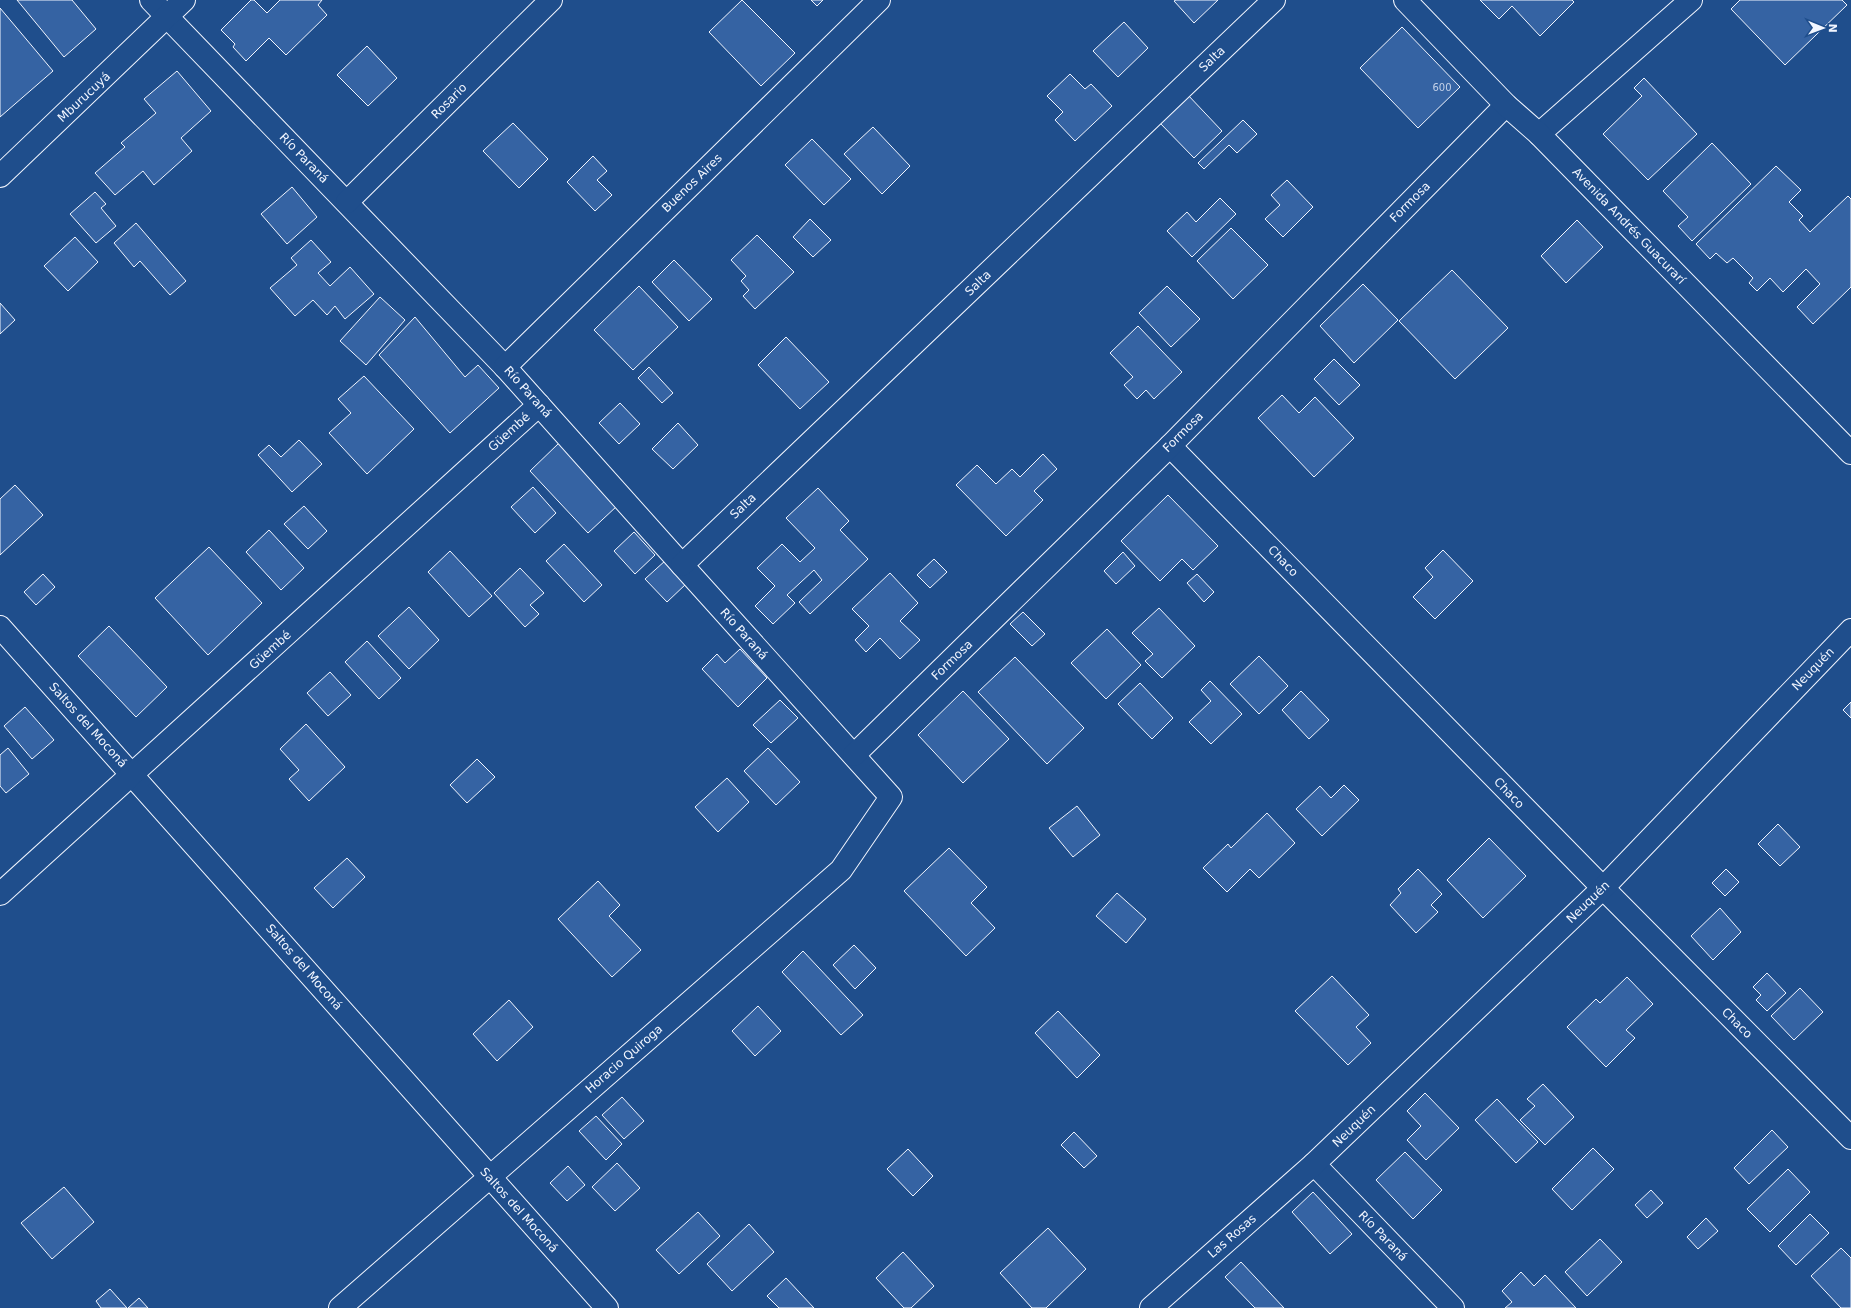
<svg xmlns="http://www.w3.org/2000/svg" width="1851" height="1308" font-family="'DejaVu Sans',sans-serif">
  <rect width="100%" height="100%" fill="#1f4e8c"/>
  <!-- building -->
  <g fill="#3563a3" stroke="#f2f6ff">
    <path d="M17 0H72L96 29 64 57Z"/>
    <path d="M251 0H254L267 13 280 0H322L318 5 327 15 286 55 269 38 246 61 233 47 235 44 221 30Z"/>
    <path d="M742 0 795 53 761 86 709 32Z"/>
    <path d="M811 0H823L817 6Z"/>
    <path d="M1176 0H1218L1194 23 1174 1Z"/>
    <path d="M1480 0H1572L1574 2 1540 36 1512 6 1499 19Z"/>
    <path d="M1740 0H1842L1847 5 1785 65 1731 9Z"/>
    <path d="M0 8 53 71 0 117Z"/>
    <path d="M1124 22 1148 48 1118 77 1093 51Z"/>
    <path d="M1402 27 1460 87 1418 128 1360 68Z"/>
    <path d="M367 46 397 78 368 106 337 75Z"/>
    <path d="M177 71 211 111 181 138 192 151 154 185 143 171 115 195 95 173 125 147 121 143 156 113 144 99Z"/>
    <path d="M1070 74 1085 89 1091 84 1112 106 1075 141 1055 120 1063 112 1047 96Z"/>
    <path d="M1644 78 1697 134 1648 180 1603 134 1642 96 1634 88Z"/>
    <path d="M1187 94 1222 131 1194 158 1158 121Z"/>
    <path d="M1243 120 1257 134 1237 153 1229 145 1204 169 1198 163Z"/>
    <path d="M513 123 548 159 519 188 483 151Z"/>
    <path d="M873 127 910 166 882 194 844 154Z"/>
    <path d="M812 139 851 179 824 205 785 165Z"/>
    <path d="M1712 143 1751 184 1692 241 1678 226 1688 217 1663 191Z"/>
    <path d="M593 156 607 171 597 180 612 195 595 211 567 182Z"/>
    <path d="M1776 166 1801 190 1789 202 1803 216 1799 220 1810 232 1848 196 1851 199V287L1813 324 1797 307 1820 284 1806 269 1783 292 1770 278 1757 291 1749 283 1753 278 1733 258 1727 263 1716 253 1710 259 1696 244Z"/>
    <path d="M1287 180 1313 207 1283 237 1265 219 1280 205 1271 195Z"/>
    <path d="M292 187 317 217 287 244 261 214Z"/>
    <path d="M95 192 106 204 101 208 116 226 96 243 70 214Z"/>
    <path d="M1220 198 1236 214 1192 257 1167 231 1187 212 1196 222Z"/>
    <path d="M810 219 831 240 813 257 793 237Z"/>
    <path d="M1577 220 1603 247 1566 283 1541 256Z"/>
    <path d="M136 223 186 281 170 295 140 261 134 267 114 243Z"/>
    <path d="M1231 228 1268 265 1233 299 1197 261Z"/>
    <path d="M757 235 794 272 755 309 743 296 749 290 741 281 746 276 731 260Z"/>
    <path d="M75 237 98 262 68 291 44 266Z"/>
    <path d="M311 240 331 262 318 273 330 286 350 267 374 294 345 319 335 306 327 315 313 300 295 316 270 288 297 265 291 258Z"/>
    <path d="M674 260 712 299 689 321 652 282Z"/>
    <path d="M1452 270 1508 328 1455 379 1399 321Z"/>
    <path d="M1363 284 1398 320 1354 363 1320 326Z"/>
    <path d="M639 286 678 327 633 370 594 330Z"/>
    <path d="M1167 286 1200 319 1171 347 1139 313Z"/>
    <path d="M380 297 405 320 366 365 340 341Z"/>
    <path d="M0 303 15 320 0 334Z"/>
    <path d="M415 317 465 377 478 365 499 388 450 433 379 355Z"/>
    <path d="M1138 326 1182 372 1154 399 1146 390 1137 399 1124 385 1133 377 1110 353Z"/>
    <path d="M786 337 829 382 800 409 758 365Z"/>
    <path d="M1334 359 1360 385 1339 405 1314 379Z"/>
    <path d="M649 367 673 393 662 403 638 378Z"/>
    <path d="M364 376 414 429 367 474 329 433 351 413 338 399Z"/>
    <path d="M1282 395 1299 413 1315 397 1354 438 1314 477 1258 418Z"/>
    <path d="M620 403 640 424 619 444 599 423Z"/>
    <path d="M678 423 698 445 673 469 652 449Z"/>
    <path d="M299 440 322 464 292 492 258 455 269 445 281 457Z"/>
    <path d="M559 443 617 506 588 533 530 471Z"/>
    <path d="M1043 454 1057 469 1034 491 1043 500 1006 536 956 485 977 465 996 484 1012 469 1020 477Z"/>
    <path d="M15 485 43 515 0 555V499Z"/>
    <path d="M533 487 556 513 535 533 511 507Z"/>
    <path d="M818 488 849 521 840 530 868 559 810 614 799 602 822 580 814 570 787 595 795 603 773 624 755 606 775 586 757 568 782 544 800 562 815 548 786 518Z"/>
    <path d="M1168 495 1218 546 1193 570 1182 559 1160 581 1121 541Z"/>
    <path d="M304 506 327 531 308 549 284 524Z"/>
    <path d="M269 530 304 568 281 590 246 552Z"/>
    <path d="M634 532 655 555 635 574 614 551Z"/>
    <path d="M564 544 602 585 584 602 546 561Z"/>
    <path d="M209 547 262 603 208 655 155 598Z"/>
    <path d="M1443 550 1473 581 1435 619 1413 597 1433 577 1425 568Z"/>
    <path d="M450 551 492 596 469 617 428 572Z"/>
    <path d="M1123 552 1135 566 1116 584 1104 571Z"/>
    <path d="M934 559 947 572 930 588 917 575Z"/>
    <path d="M666 560 687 583 667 602 645 579Z"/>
    <path d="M520 568 544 593 530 605 539 614 525 627 494 593Z"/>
    <path d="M890 573 918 603 900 621 920 640 900 659 880 638 866 652 855 640 869 626 852 609Z"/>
    <path d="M43 574 55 587 36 605 24 592Z"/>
    <path d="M1197 574 1214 592 1204 602 1187 583Z"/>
    <path d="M409 607 439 640 409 669 378 636Z"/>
    <path d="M1159 608 1195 646 1162 678 1145 661 1153 654 1132 633Z"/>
    <path d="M1023 612 1045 634 1032 646 1010 624Z"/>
    <path d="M109 626 167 687 136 717 78 656Z"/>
    <path d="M1107 629 1141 665 1106 699 1071 663Z"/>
    <path d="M367 641 401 678 379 699 345 662Z"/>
    <path d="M740 649 767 678 738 707 702 669 717 654 725 663Z"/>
    <path d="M1259 656 1288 686 1259 714 1230 684Z"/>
    <path d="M1015 657 1084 728 1047 764 978 692Z"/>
    <path d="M330 672 351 695 328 716 307 693Z"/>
    <path d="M1210 681 1242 714 1211 744 1189 722 1211 701 1201 690Z"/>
    <path d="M1140 683 1173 718 1152 739 1118 704Z"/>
    <path d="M963 691 1009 739 963 783 918 735Z"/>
    <path d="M1301 691 1329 720 1309 739 1282 710Z"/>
    <path d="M780 700 798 718 771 743 753 725Z"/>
    <path d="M1851 702V718L1843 710Z"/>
    <path d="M25 707 54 740 32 759 4 726Z"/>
    <path d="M306 724 345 767 309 801 289 779 299 770 280 749Z"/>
    <path d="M8 748 29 774 6 793 0 786V755Z"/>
    <path d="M768 748 800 782 776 805 744 771Z"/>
    <path d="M477 759 495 777 467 803 450 785Z"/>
    <path d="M727 778 749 802 718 832 695 807Z"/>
    <path d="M1344 785 1359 800 1322 836 1296 809 1320 786 1331 798Z"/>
    <path d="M1077 806 1100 835 1073 857 1049 828Z"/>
    <path d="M1267 813 1295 843 1259 878 1250 869 1227 892 1203 868 1228 844 1231 848Z"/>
    <path d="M1778 824 1800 847 1780 866 1758 844Z"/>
    <path d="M1489 838 1526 876 1483 918 1447 880Z"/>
    <path d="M949 848 987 887 971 903 995 928 966 956 904 891Z"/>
    <path d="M347 858 365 877 333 908 314 888Z"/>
    <path d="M1418 869 1442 894 1431 905 1438 912 1416 933 1390 905 1401 893 1398 889Z"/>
    <path d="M1726 869 1739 882 1725 896 1712 883Z"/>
    <path d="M598 881 620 905 609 916 641 950 612 977 558 919Z"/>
    <path d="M1117 893 1146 919 1126 943 1096 916Z"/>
    <path d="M1720 908 1741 932 1713 960 1691 936Z"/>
    <path d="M854 945 876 968 855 989 833 965Z"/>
    <path d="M803 951 863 1015 841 1035 782 972Z"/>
    <path d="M1767 973 1786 993 1767 1011 1756 1000 1761 995 1753 987Z"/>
    <path d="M1332 976 1369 1015 1356 1027 1371 1043 1348 1065 1295 1011Z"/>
    <path d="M1627 977 1653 1004 1626 1030 1635 1038 1606 1067 1567 1027 1596 999 1600 1003Z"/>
    <path d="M1800 988 1823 1012 1794 1040 1771 1016Z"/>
    <path d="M509 1000 533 1027 497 1061 473 1034Z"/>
    <path d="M758 1006 781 1031 755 1056 732 1031Z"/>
    <path d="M1058 1011 1100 1055 1077 1078 1035 1033Z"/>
    <path d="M1543 1084 1574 1117 1545 1145 1520 1120 1535 1106 1527 1099Z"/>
    <path d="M1425 1093 1459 1128 1426 1160 1407 1140 1421 1126 1407 1111Z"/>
    <path d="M622 1097 644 1121 624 1139 602 1115Z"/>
    <path d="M1497 1099 1538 1142 1516 1163 1475 1120Z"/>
    <path d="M596 1116 622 1144 606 1160 579 1131Z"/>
    <path d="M1772 1130 1788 1147 1749 1184 1734 1168Z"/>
    <path d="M1074 1132 1097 1156 1084 1168 1061 1145Z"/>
    <path d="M1593 1148 1614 1169 1572 1210 1552 1189Z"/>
    <path d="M908 1149 933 1176 913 1196 887 1169Z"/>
    <path d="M1405 1152 1442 1190 1413 1219 1376 1180Z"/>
    <path d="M617 1163 640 1188 615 1211 592 1187Z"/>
    <path d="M568 1166 585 1185 567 1201 550 1183Z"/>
    <path d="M1788 1169 1810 1192 1770 1232 1747 1209Z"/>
    <path d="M64 1187 94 1222 52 1259 21 1223Z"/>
    <path d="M1651 1190 1663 1203 1647 1218 1635 1205Z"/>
    <path d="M1313 1192 1352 1234 1330 1254 1292 1212Z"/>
    <path d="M698 1212 720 1236 679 1274 656 1250Z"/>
    <path d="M1810 1214 1829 1233 1796 1265 1778 1246Z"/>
    <path d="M1706 1218 1718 1231 1698 1249 1687 1237Z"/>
    <path d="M749 1224 774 1252 732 1291 707 1264Z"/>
    <path d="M1048 1228 1086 1269 1046 1308H1032L1000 1273Z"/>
    <path d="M1600 1239 1622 1262 1587 1296 1565 1272Z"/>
    <path d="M1841 1248 1851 1258V1308H1841L1811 1276Z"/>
    <path d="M903 1252 934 1286 911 1308H904L876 1278Z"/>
    <path d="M1241 1262 1284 1308H1255L1225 1277Z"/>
    <path d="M1521 1272 1534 1286 1545 1275 1576 1308H1505L1512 1302 1502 1291Z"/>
    <path d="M786 1278 814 1308H779L767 1296Z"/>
    <path d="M110 1289 127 1308H101L96 1301Z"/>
    <path d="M139 1298 148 1308H128Z"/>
  </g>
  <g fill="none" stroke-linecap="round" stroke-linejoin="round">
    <!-- street casing -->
    <g stroke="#f2f6ff" stroke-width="24">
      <g id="street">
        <path d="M151 0 505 367 682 565 891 797 841 870 340 1308"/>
        <path d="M1539 134 1691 0"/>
        <path d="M0 176 184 0"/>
        <path d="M347 202 551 0"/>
        <path d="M505 367 879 0"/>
        <path d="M1170 446 1603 888 1851 1138"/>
        <path d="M682 565 1274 0"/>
        <path d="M0 627 607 1308"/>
        <path d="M854 755 1170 446 1506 105"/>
        <path d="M0 894 539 405"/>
        <path d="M1314 1164 1453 1308"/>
        <path d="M1151 1308 1314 1164 1603 888 1851 630"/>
      </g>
    </g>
    <!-- secondary casing -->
    <g stroke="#f2f6ff" stroke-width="24">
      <path id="secondary" d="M1405 0 1506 105 1539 134 1851 453"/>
    </g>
    <!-- street -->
    <use href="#street" stroke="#1f4e8c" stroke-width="22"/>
    <!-- secondary -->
    <use href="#secondary" stroke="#1f4e8c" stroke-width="22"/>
  </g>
  <g text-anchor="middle" stroke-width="3" stroke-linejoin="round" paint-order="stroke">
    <!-- number labels -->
    <g font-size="10" fill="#c3d1e8">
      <text x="1442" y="91">600</text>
    </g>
    <!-- street labels -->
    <g font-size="12" fill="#f2f6ff" stroke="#1f4e8c">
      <text transform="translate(1212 59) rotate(-44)" y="4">Salta</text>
      <text transform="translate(84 97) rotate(-43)" y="4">Mburucuyá</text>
      <text transform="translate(449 101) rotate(-45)" y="4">Rosario</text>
      <text transform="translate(304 158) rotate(46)" y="4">Río Paraná</text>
      <text transform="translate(692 183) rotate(-44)" y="4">Buenos Aires</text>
      <text transform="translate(1410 202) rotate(-45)" y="4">Formosa</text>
      <text transform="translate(1629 226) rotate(46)" y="4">Avenida Andrés Guacurarí</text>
      <text transform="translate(978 283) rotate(-44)" y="4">Salta</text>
      <text transform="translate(528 392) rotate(48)" y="4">Río Paraná</text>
      <text transform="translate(509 432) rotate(-42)" y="4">Güembé</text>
      <text transform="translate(1183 432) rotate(-45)" y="4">Formosa</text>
      <text transform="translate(743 506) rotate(-44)" y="4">Salta</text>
      <text transform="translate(1283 561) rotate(46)" y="4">Chaco</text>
      <text transform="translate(744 634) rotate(48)" y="4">Río Paraná</text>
      <text transform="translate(270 650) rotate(-42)" y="4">Güembé</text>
      <text transform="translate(952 660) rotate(-44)" y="4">Formosa</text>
      <text transform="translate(1813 669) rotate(-46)" y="4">Neuquén</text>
      <text transform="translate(88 725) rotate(48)" y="4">Saltos del Moconá</text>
      <text transform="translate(1509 793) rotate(46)" y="4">Chaco</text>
      <text transform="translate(1588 902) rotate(-44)" y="4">Neuquén</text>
      <text transform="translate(304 967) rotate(49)" y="4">Saltos del Moconá</text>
      <text transform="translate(1737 1023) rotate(45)" y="4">Chaco</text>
      <text transform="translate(624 1059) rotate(-41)" y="4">Horacio Quiroga</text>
      <text transform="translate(1354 1126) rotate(-44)" y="4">Neuquén</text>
      <text transform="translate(519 1210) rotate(48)" y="4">Saltos del Moconá</text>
      <text transform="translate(1232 1236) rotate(-41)" y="4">Las Rosas</text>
      <text transform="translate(1383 1236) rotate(46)" y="4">Río Paraná</text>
    </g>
  </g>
  <!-- north arrow -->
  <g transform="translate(1823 28) rotate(91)" stroke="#1f4e8c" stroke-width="3" paint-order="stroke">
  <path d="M0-3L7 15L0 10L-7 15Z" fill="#f2f6ff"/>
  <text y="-6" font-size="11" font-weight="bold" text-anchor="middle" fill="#f2f6ff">N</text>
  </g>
</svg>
